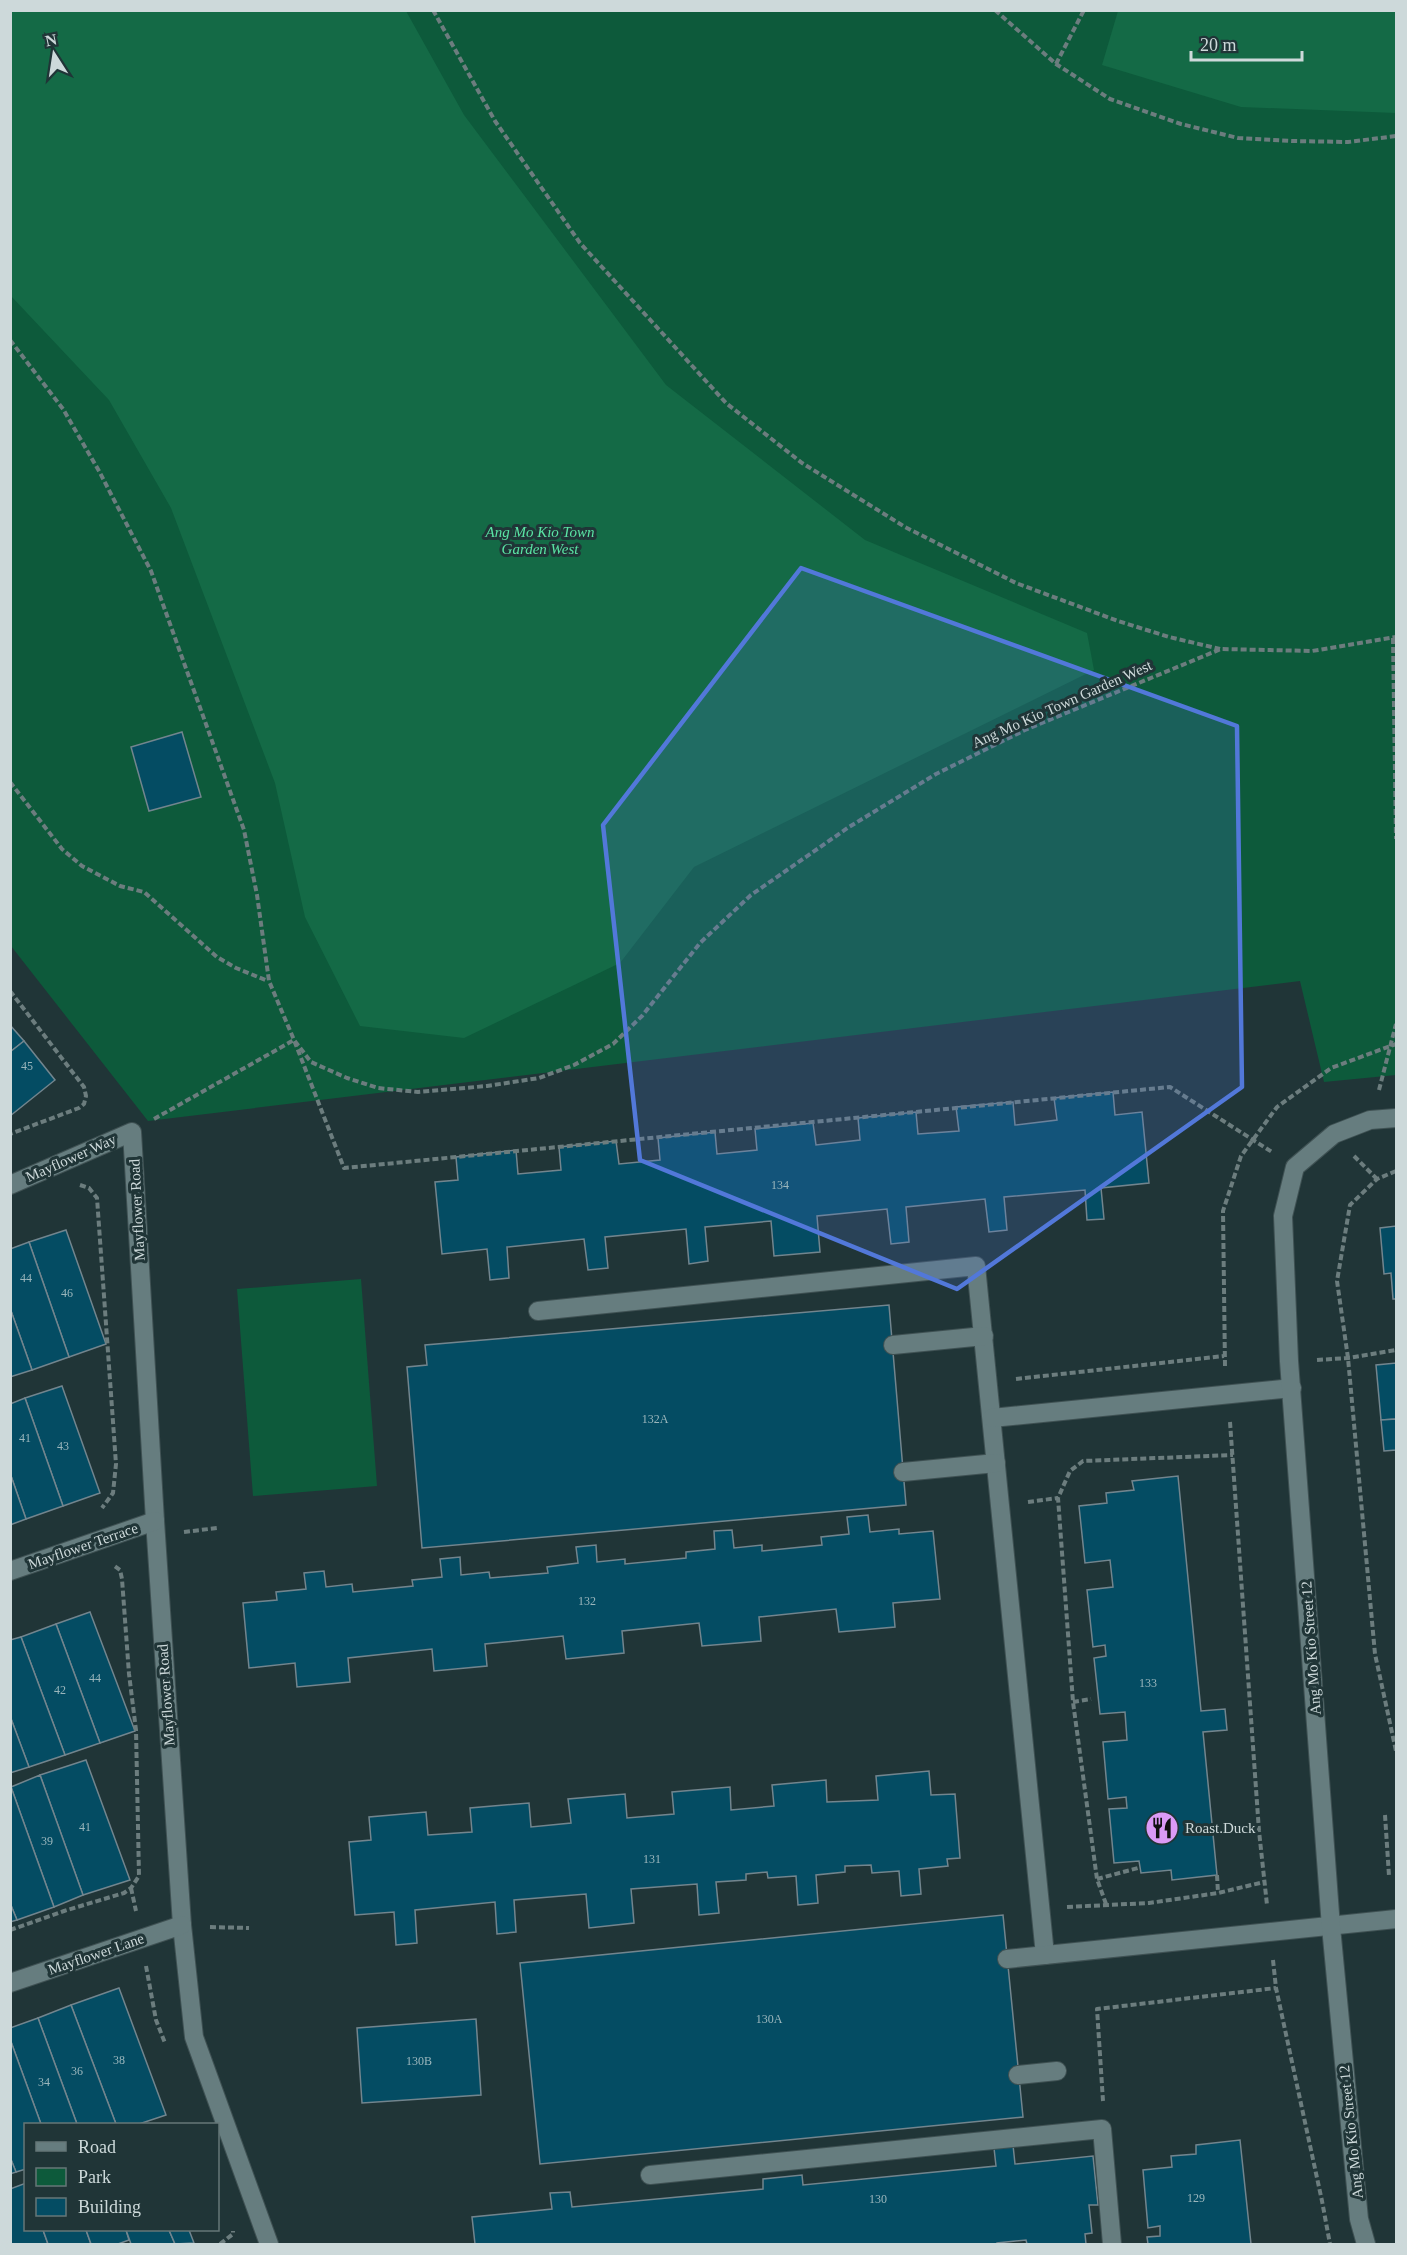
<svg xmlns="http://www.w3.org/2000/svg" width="1407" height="2255" font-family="'Times New Roman',serif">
  <rect width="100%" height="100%" fill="#203537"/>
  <!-- green -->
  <g fill="#0d5a3b">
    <path d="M11 11H1396V1075L1324 1082 1300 981 148 1121 11 946Z"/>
    <path d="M361 1279 377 1486 253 1496 237 1289Z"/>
  </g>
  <!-- forest -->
  <g fill="#146a46">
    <path d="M11 10 406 11 464 115 666 385 865 540 1087 633 1094 670 694 867 620 963 464 1038 360 1026 305 917 275 783 171 508 109 400 11 296Z"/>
    <path d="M1118 11H1396V113L1241 107 1102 65Z"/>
  </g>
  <!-- building -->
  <g fill="#044c63" stroke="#72858e" stroke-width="1.5">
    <path d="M182 732 201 797 149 811 131 747Z"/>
    <path d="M10 1025 24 1041 10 1052Z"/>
    <path d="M24 1041 55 1080 10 1116V1052Z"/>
    <path d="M1113 1092 1115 1115 1142 1112 1149 1183 1101 1188 1104 1219 1087 1220 1085 1190 1004 1197 1007 1230 989 1232 985 1199 906 1207 909 1242 891 1244 887 1209 817 1216 820 1252 774 1256 771 1221 705 1227 708 1261 689 1264 686 1229 605 1237 608 1268 588 1270 584 1239 507 1247 509 1278 490 1280 487 1249 442 1254 435 1182 458 1180 456 1157 516 1150 518 1174 561 1170 559 1147 616 1141 619 1164 660 1160 658 1138 715 1132 717 1154 757 1150 755 1129 813 1123 816 1145 860 1140 858 1118 916 1112 918 1134 959 1131 956 1107 1013 1102 1015 1125 1057 1120 1054 1098Z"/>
    <path d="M1396 1226V1299H1393L1391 1273 1384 1274 1380 1228Z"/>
    <path d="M66 1230 106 1344 69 1357 29 1242Z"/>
    <path d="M29 1242 69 1357 32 1370 10 1308V1249Z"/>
    <path d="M889 1305 906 1505 422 1548 407 1367 427 1365 425 1345Z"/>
    <path d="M10 1308 32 1370 10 1377Z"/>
    <path d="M1396 1363V1419L1381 1420 1376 1365Z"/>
    <path d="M62 1386 100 1493 63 1506 25 1398Z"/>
    <path d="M25 1398 63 1506 26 1519 10 1473V1404Z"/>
    <path d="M1396 1419V1450L1384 1451 1381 1420Z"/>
    <path d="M10 1473 26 1519 10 1525Z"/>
    <path d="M1178 1476 1201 1711 1225 1709 1227 1730 1203 1732 1217 1875 1172 1880 1171 1870 1141 1873 1139 1861 1114 1863 1109 1809 1127 1808 1126 1797 1108 1799 1103 1742 1127 1740 1125 1712 1100 1714 1094 1658 1106 1656 1105 1645 1093 1647 1087 1590 1113 1587 1110 1560 1085 1563 1079 1506 1107 1503 1106 1493 1134 1490 1132 1481Z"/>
    <path d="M868 1515 870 1532 899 1529V1534L933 1531 940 1599 893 1603 895 1627 839 1632 836 1609 759 1617 761 1641 702 1646 699 1623 622 1631 624 1653 566 1659 563 1636 485 1644 487 1666 434 1671 432 1649 348 1658 350 1682 297 1687 295 1663 249 1668 243 1603 277 1600 276 1592 306 1589 304 1573 324 1571 326 1587 352 1584 353 1592 413 1586 412 1580 442 1577 440 1559 460 1557 461 1575 489 1572 490 1578 548 1573 547 1567 578 1563 576 1547 596 1545 597 1562 625 1559V1564L686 1558V1552L715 1549 714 1531 732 1530 734 1548 762 1545V1551L822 1545 821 1537 849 1534 847 1517Z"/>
    <path d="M90 1612 135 1731 100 1743 56 1624Z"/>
    <path d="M56 1624 100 1743 65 1755 21 1637Z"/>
    <path d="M21 1637 65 1755 29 1767 10 1716V1640Z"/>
    <path d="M10 1716 29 1767 10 1773Z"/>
    <path d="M86 1760 130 1880 83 1895 40 1775Z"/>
    <path d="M929 1771 931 1795 955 1794 960 1858 947 1859 948 1866 919 1869 921 1894 901 1896 899 1871 872 1873 871 1865 845 1866V1872L816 1875 818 1903 798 1905 796 1876 768 1878 767 1872 746 1874V1880L716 1882 719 1913 699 1915 697 1884 631 1889 634 1923 589 1928 586 1894 514 1900 516 1932 497 1934 495 1902 415 1910 417 1943 396 1945 394 1912 355 1915 349 1842 371 1840 369 1817 426 1812 428 1835 472 1832 470 1808 529 1803 531 1827 571 1823 568 1799 625 1794 627 1818 674 1814 672 1792 730 1787 731 1810 774 1806 772 1785 826 1780 827 1802 878 1800 876 1776Z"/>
    <path d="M40 1775 83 1895 54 1907 11 1787Z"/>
    <path d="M11 1787 54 1907 17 1920 10 1903Z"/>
    <path d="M10 1903 17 1920 10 1922Z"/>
    <path d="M1003 1915 1023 2117 540 2164 520 1963Z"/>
    <path d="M119 1988 166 2115 139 2124H116L71 2005Z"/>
    <path d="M71 2005 116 2124H77L38 2018Z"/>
    <path d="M38 2018 77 2124H41L10 2039V2028Z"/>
    <path d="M476 2019 481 2095 362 2103 357 2028Z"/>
    <path d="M10 2039 41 2124H26V2169L16 2172 10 2157Z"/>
    <path d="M1240 2140 1251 2244H1148L1147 2237 1160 2236V2226L1148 2228 1143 2170 1172 2167 1171 2156 1196 2154V2145Z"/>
    <path d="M1013 2145 1015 2164 1093 2156 1098 2205H1089L1092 2233 1085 2234 1086 2244H1027L1026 2240 997 2243V2244H475L472 2217 552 2209 550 2193 570 2192 572 2207 763 2189V2179L802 2175 803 2185 996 2166 994 2148Z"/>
    <path d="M10 2157 16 2172 10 2174Z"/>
    <path d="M26 2183V2230H43L48 2244H10V2189Z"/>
    <path d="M43 2230H86L91 2244H48Z"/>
    <path d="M86 2230H126L129 2240 118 2244H91Z"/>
    <path d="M126 2230H169L175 2244H131Z"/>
    <path d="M169 2230H189L194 2243 175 2244Z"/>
  </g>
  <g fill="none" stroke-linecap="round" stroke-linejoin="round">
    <!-- lane casing -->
    <g stroke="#3f5153" stroke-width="20">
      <g id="lane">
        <path d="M538 1311 976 1266 1045 1955"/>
        <path d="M893 1345 984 1336"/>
        <path d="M992 1418 1292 1388"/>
        <path d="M903 1472 996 1463"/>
        <path d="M1007 1959 1396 1919"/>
        <path d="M1018 2075 1057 2071"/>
        <path d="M650 2175 1102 2129 1112 2244"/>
      </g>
    </g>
    <!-- street casing -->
    <g stroke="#3f5153" stroke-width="20">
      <g id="street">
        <path d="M10 1185 132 1132 155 1521 182 1925 194 2037 269 2244"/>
        <path d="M10 1571 155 1521"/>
        <path d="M10 1983 182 1925"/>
        <path d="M1366 2244 1359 2219 1331 1927 1289 1361 1283 1216 1295 1167 1334 1134 1370 1120 1396 1118"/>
      </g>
    </g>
    <!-- path -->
    <g stroke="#6c7d7e" stroke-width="4" stroke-dasharray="6 3" stroke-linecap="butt">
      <path d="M433 10 495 121 580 243 726 403 802 463 905 527 1016 583 1118 621 1169 637 1220 649"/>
      <path d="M995 10 1056 64 1110 99 1181 124 1238 138 1293 141 1348 142 1396 136"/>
      <path d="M1056 64 1084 10"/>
      <path d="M10 340 63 409 99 471 151 571 244 830 257 895 269 981 294 1040 311 1062 347 1078 378 1088 418 1092 487 1086 539 1078 574 1065 613 1044 642 1016 700 943 751 895 849 827 936 774 1025 730 1221 649 1312 651 1396 637"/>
      <path d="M1393 638 1396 839"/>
      <path d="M10 782 62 849 82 866 120 886 144 892 217 957 236 968 268 981"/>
      <path d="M10 991 84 1087 86 1096 84 1104 79 1108 10 1134"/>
      <path d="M1379 1090 1396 1024"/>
      <path d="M154 1119 294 1040 344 1168 1170 1087 1272 1152"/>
      <path d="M1354 1156 1377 1179"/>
      <path d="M1396 1171 1377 1179 1350 1205 1337 1281 1348 1358 1375 1654 1396 1751"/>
      <path d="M80 1185 89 1188 97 1198 116 1464 113 1493 102 1508"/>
      <path d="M1317 1360 1348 1358 1396 1350"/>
      <path d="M1225 1366 1223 1211 1241 1156 1277 1107 1331 1068 1396 1044"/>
      <path d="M1016 1379 1224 1356"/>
      <path d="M1230 1422 1259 1831 1267 1905"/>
      <path d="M1028 1502 1058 1498"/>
      <path d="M184 1532 217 1528"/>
      <path d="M1073 1702 1091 1699"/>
      <path d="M1385 1815 1389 1876"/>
      <path d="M1217 1875 1218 1893"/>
      <path d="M1097 1879 1138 1868"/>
      <path d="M131 1888 136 1911"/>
      <path d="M1106 1904 1097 1879 1073 1702 1058 1498 1070 1471 1083 1461 1233 1455"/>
      <path d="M1067 1907 1149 1903 1218 1893 1264 1882"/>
      <path d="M210 1927 249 1928"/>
      <path d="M10 1930 64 1911 124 1893 131 1888 139 1876 136 1730 129 1674 122 1579 120 1570 113 1565"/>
      <path d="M1273 1960 1276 1988 1322 2201 1330 2244"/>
      <path d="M146 1966 156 2020 165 2043"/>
      <path d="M1103 2101 1097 2009 1276 1988"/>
      <path d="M220 2244 233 2234V2231"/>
    </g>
    <!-- lane -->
    <use href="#lane" stroke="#667d7f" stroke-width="18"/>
    <!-- street -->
    <use href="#street" stroke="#667d7f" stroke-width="18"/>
  </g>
  <!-- marked area -->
  <path fill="#5278d9" fill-opacity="0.2" stroke="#5278d9" stroke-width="4.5" stroke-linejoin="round" d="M801 568 1237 726 1242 1087 957 1289 640 1160 603 825Z"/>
  <!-- icons -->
  <defs>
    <g id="restaurant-disc" transform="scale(1.725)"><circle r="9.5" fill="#db9af6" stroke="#203537"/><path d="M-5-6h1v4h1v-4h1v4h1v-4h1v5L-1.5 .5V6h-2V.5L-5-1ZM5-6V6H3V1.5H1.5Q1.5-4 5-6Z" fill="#111"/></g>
  </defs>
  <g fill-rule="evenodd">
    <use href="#restaurant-disc" x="1162" y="1828"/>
  </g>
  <g text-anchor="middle" stroke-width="6" stroke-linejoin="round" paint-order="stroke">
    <!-- number labels -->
    <g font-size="12" fill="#9bb6bc">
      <text x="27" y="1070">45</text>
      <text x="780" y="1189">134</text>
      <text x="26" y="1282">44</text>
      <text x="67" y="1297">46</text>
      <text x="655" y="1423">132A</text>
      <text x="25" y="1442">41</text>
      <text x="63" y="1450">43</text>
      <text x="587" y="1605">132</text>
      <text x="95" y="1682">44</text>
      <text x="1148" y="1687">133</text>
      <text x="60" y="1694">42</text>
      <text x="85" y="1831">41</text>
      <text x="47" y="1845">39</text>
      <text x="652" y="1863">131</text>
      <text x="769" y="2023">130A</text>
      <text x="119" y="2064">38</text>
      <text x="419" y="2065">130B</text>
      <text x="77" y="2075">36</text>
      <text x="44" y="2086">34</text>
      <text x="1196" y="2202">129</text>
      <text x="878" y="2203">130</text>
    </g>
    <!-- park labels -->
    <g font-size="15" font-style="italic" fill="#5ae4a4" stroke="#203537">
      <text x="540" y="537">Ang Mo Kio Town<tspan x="540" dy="17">Garden West</tspan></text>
    </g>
    <!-- street labels -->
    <g font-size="15" fill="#cdd9da" stroke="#203537">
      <text transform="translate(1062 704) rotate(-24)" y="5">Ang Mo Kio Town Garden West</text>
      <text transform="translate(71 1158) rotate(-24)" y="5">Mayflower Way</text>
      <text transform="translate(137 1210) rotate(-93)" y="5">Mayflower Road</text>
      <text transform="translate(83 1546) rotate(-19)" y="5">Mayflower Terrace</text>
      <text transform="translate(1311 1648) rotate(-94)" y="5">Ang Mo Kio Street 12</text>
      <text transform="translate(166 1695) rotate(-94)" y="5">Mayflower Road</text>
      <text transform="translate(96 1954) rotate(-19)" y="5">Mayflower Lane</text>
      <text transform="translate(1351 2132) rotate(-96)" y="5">Ang Mo Kio Street 12</text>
    </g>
    <!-- poi labels -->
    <g font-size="15" fill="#cdd9da" stroke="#203537" text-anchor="start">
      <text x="1185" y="1833">Roast.Duck</text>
    </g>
  </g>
  <!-- border -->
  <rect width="1407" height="2255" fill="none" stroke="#cdd9da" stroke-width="24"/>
  <!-- legend -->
  <rect x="24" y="2123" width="195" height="108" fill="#203537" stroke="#657778" stroke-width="1.5"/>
  <rect x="36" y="2142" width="30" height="9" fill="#667d7f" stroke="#657778" stroke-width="1.5"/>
  <text x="78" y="2153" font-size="18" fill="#cdd9da">Road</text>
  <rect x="36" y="2168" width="30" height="18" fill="#0d5a3b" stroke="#657778" stroke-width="1.5"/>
  <text x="78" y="2183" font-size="18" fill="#cdd9da">Park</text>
  <rect x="36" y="2198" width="30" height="18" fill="#044c63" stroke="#657778" stroke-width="1.5"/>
  <text x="78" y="2213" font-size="18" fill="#cdd9da">Building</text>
  <!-- north arrow -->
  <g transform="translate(54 54) rotate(348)" stroke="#203537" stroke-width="4.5" paint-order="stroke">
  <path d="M0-4.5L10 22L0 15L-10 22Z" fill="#cdd9da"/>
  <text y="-9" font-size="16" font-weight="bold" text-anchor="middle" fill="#cdd9da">N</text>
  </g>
  <!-- scale -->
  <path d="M1191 51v9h111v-9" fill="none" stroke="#cdd9da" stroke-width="3"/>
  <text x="1200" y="51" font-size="18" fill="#cdd9da" stroke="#203537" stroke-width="4.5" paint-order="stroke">20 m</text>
</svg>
